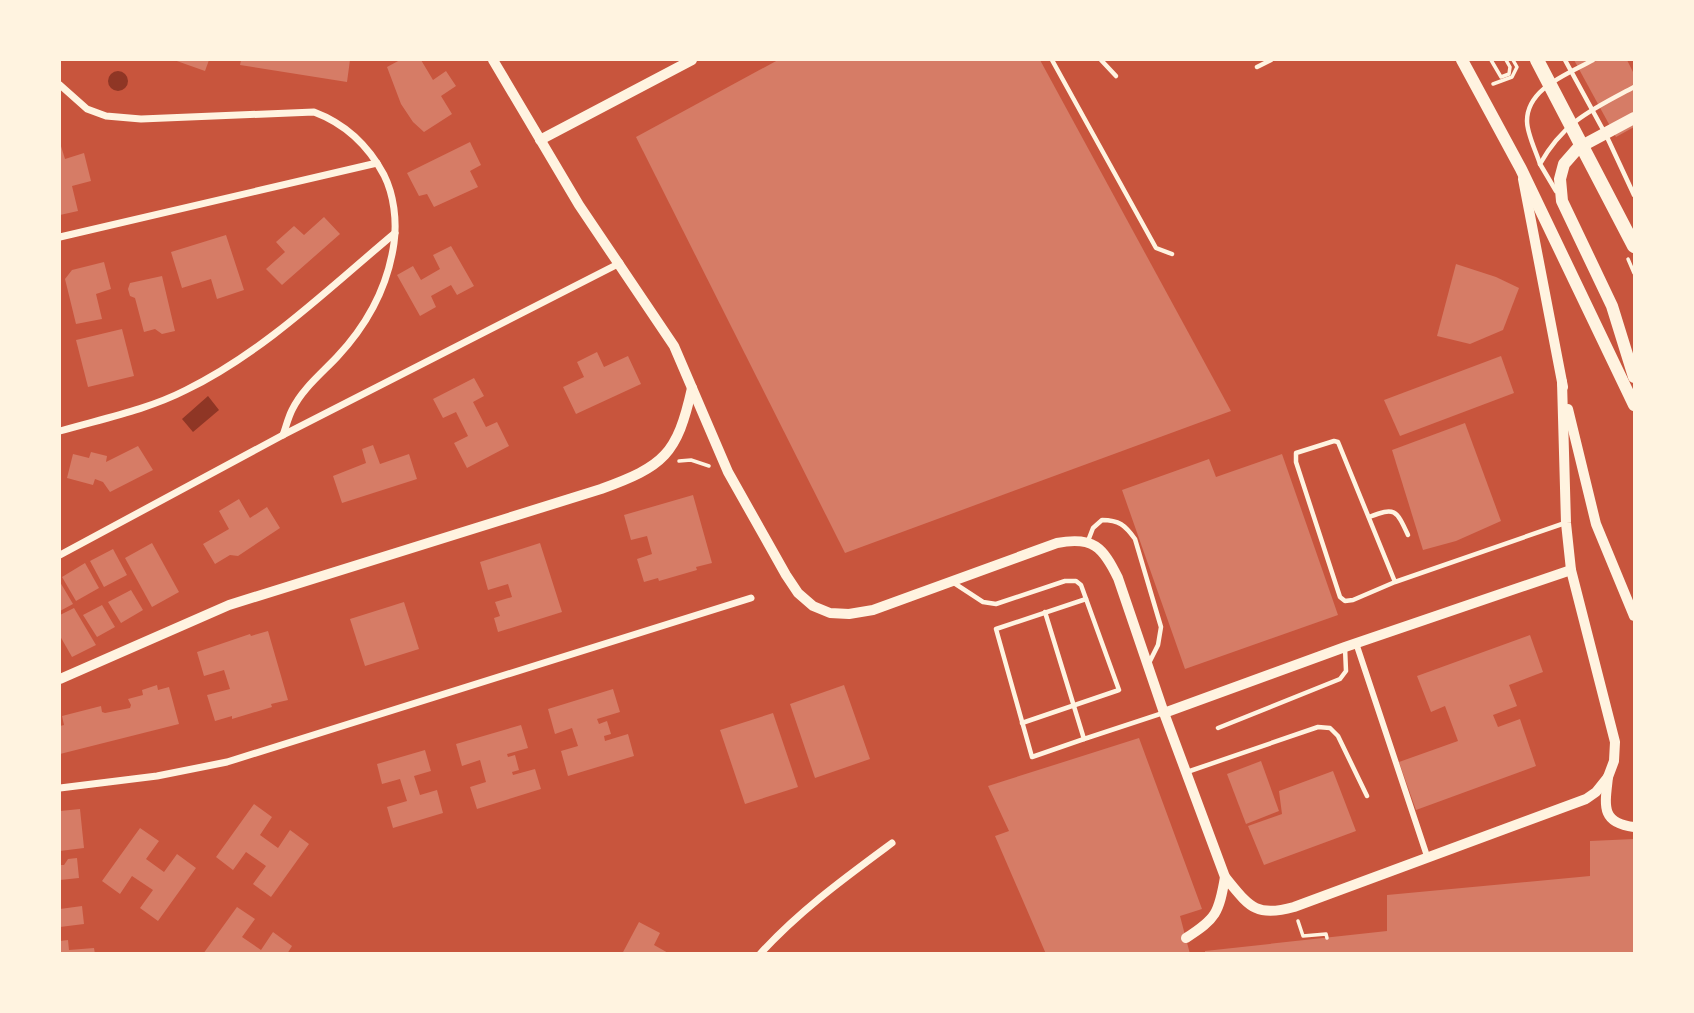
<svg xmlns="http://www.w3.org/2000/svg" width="1694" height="1013" font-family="Lora,serif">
  <rect width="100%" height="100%" fill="#c8553d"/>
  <!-- water -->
  <g fill="#8f3625">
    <circle cx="118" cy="81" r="10"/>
    <path d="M208 396 219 410 193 432 182 419Z"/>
  </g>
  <!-- building -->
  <g fill="#d67c66">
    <path d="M174 60H209L205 71Z"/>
    <path d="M241 60 324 61 350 60 347 82 240 65Z"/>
    <path d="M400 60H421L433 80 446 71 456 86 441 96 452 114 424 132 413 122 401 104 387 67Z"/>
    <path d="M778 60H1040L1231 411 845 553 636 137Z"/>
    <path d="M1574 60H1627L1634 74V127L1616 137Z"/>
    <path d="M470 142 481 165 470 171 478 187 434 207 427 194 419 196 407 173Z"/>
    <path d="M60 143 65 159 84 153 91 181 72 186 78 211 60 215Z"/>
    <path d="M324 217 340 234 282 285 266 269 285 252 276 242 294 226 304 235Z"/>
    <path d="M226 235 244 290 217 299 211 279 182 288 171 252Z"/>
    <path d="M451 246 474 286 457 295 451 285 431 296 436 307 420 316 397 275 413 266 421 280 440 269 433 255Z"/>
    <path d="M104 262 111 289 96 294 102 319 76 324 65 279 72 270Z"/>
    <path d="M1456 264 1496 277 1519 288 1503 330 1470 344 1437 336Z"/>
    <path d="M162 276 175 331 162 334 155 329 144 332 135 298 130 296 128 289 130 283Z"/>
    <path d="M122 329 134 376 88 387 76 340Z"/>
    <path d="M597 352 604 367 628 356 641 384 576 414 563 387 584 377 577 362Z"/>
    <path d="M1501 356 1514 393 1400 436 1384 400Z"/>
    <path d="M474 378 484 396 473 402 486 427 497 422 509 446 467 468 454 443 468 436 456 412 443 418 433 399Z"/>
    <path d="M1465 423 1501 521 1456 541 1423 550 1392 450Z"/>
    <path d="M373 445 380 464 409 454 417 479 342 503 333 476 366 463 362 449Z"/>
    <path d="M138 446 153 470 110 492 103 482 95 479 93 485 67 478 73 454 89 458 91 452 107 456 106 462Z"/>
    <path d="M1282 454 1338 615 1185 669 1122 490 1209 459 1216 477Z"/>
    <path d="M693 495 712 563 696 567 697 570 659 581 658 578 644 582 637 559 652 554 647 536 631 540 624 515Z"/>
    <path d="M239 499 250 518 267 507 280 528 238 556 230 555 215 564 203 544 229 529 219 511Z"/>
    <path d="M152 543 179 592 152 607 125 558Z"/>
    <path d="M540 543 562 612 498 632 494 618 500 616 495 602 512 597 508 584 488 590 480 562Z"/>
    <path d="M113 549 127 575 104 587 90 561Z"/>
    <path d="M85 563 99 588 76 601 62 577Z"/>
    <path d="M60 582 73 604 60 611Z"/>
    <path d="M131 590 143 610 121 623 108 602Z"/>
    <path d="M404 602 419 649 365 666 350 619Z"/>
    <path d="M102 605 115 627 97 637 83 615Z"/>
    <path d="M74 608 96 645 72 657 60 636V615Z"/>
    <path d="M268 631 288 700 271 704 272 707 232 719V716L215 721 207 695 230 689 224 670 204 676 197 652 250 634 251 636Z"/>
    <path d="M1530 635 1543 672 1509 685 1517 706 1493 715 1498 727 1520 719 1536 766 1416 810 1399 762 1458 741 1445 706 1431 712 1417 676Z"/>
    <path d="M157 685 158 690 169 687 179 724 60 754V726L64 725 62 716 101 706 102 712 105 713 130 708 131 705 128 699 143 695 142 690Z"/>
    <path d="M844 685 870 759 815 778 790 704Z"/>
    <path d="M613 689 620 712 597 719 599 724 607 721 611 734 604 736 605 741 628 734 634 756 568 776 561 751 578 746 572 728 555 734 548 709Z"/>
    <path d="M773 713 798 787 745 804 720 730Z"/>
    <path d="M521 725 528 748 507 754 508 757 515 755 519 770 512 772 513 775 535 769 541 789 477 809 470 787 486 782 480 760 462 766 456 744Z"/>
    <path d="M1139 738 1202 909 1180 916 1190 954H1046L995 836 1009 831 988 786Z"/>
    <path d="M425 750 431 771 414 776 420 795 437 790 443 813 393 828 387 807 407 801 400 779 382 784 377 764Z"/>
    <path d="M1261 761 1279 811 1246 824 1227 774Z"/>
    <path d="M1333 771 1356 831 1264 865 1248 826 1282 814 1279 791Z"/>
    <path d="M254 804 272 817 260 835 278 848 290 830 309 844 271 897 253 884 266 866 246 852 233 870 216 857Z"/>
    <path d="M80 809 84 848 60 851V811Z"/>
    <path d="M140 828 159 841 146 859 164 872 177 854 196 868 158 921 140 908 153 890 132 876 120 894 102 881Z"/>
    <path d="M1634 839V954H1205V951L1387 931V895L1590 876V841Z"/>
    <path d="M77 858 79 878 60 880V865H64L68 859Z"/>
    <path d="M82 906 84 924 60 927V909Z"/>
    <path d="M237 907 255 919 242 937 261 950 273 932 292 946 287 954H203Z"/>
    <path d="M639 922 660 933 654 945 670 954H622Z"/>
    <path d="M68 940 69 950 94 948 95 954H60V941Z"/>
  </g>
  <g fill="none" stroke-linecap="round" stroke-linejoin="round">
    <!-- path -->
    <g stroke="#fff3e0" stroke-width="3.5">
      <path d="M1491 60 1501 77 1509 74 1510 67 1506 60"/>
      <path d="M1493 84 1512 77 1517 67 1513 60"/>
      <path d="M1628 259 1634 273"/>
      <path d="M679 461 691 460 709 466"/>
      <path d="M1298 921 1303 936 1326 934 1327 938"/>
    </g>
    <!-- service -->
    <g stroke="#fff3e0" stroke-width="4.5">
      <path d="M1052 60 1156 248 1172 254"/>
      <path d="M1101 60 1116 76"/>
      <path d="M1565 60 1607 137 1634 195"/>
      <path d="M1257 67 1271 60"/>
      <path d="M1540 164C1536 151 1527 134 1527 121 1527 88 1568 74 1593 60"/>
      <path d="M1556 191 1540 164C1564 121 1593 109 1634 87"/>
      <path d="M1369 517C1395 507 1396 509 1408 535"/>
      <path d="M1088 541 1093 528 1102 520C1119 520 1125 525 1135 539L1161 627 1158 645 1150 661"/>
      <path d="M1395 582 1338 442 1334 441 1296 453V462L1340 597 1345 601 1353 600 1395 582 1565 523"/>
      <path d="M954 583 983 602 996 604 1065 581H1076L1081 585 1119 690 1022 723"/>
      <path d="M1045 612 1084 739 1163 713"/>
      <path d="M1218 728 1340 679 1346 671 1345 648"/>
      <path d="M1084 739 1032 757 996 629 1086 599"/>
      <path d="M1187 772 1318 727 1330 728 1338 736 1367 796"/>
    </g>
    <!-- pedestrian -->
    <path stroke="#fff3e0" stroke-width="6" d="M1356 643 1427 856"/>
    <!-- minor -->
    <g stroke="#fff3e0" stroke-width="7">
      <path d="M60 85 87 109 106 116 141 119 314 112C346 124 368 145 384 175 394 195 397 221 394 243 388 286 367 325 337 357 322 373 302 389 292 410 288 418 286 427 283 435"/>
      <path d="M60 237 377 163"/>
      <path d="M60 431C101 419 147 410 186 390 264 352 329 288 395 233"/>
      <path d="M60 555 283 435 620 263"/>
      <path d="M60 788 157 776 227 762 751 598"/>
      <path d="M760 954C799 911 846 877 892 843"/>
    </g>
    <!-- tertiary -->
    <g stroke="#fff3e0" stroke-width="10">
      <path d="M493 60 579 205 674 346 728 472 786 575 798 593 813 606 830 613 849 614 873 610 1057 543C1093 536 1103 547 1118 578L1164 713 1225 877C1249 906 1255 918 1294 907L1586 799 1596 792 1608 777 1614 761 1615 742 1571 570 1566 523 1562 382"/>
      <path d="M540 140 692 60"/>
      <path d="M1523 179 1563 387"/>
      <path d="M1568 409 1596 524 1634 616"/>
      <path d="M60 679 229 605 601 489C664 466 677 455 692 388"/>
      <path d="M1164 713 1345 647 1571 570"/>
      <path d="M1608 777C1605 805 1600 823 1634 827"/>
      <path d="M1186 938C1216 919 1219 913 1225 877"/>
    </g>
    <!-- secondary -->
    <g stroke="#fff3e0" stroke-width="12">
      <path d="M1462 60 1521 169 1634 405"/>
      <path d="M1634 118 1578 148 1564 164 1560 179 1562 201 1612 306 1634 377"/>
    </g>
    <!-- primary -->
    <path stroke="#fff3e0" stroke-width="14" d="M1537 60 1634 246"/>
  </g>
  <!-- border -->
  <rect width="1694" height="1013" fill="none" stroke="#fff3e0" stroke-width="122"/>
</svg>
